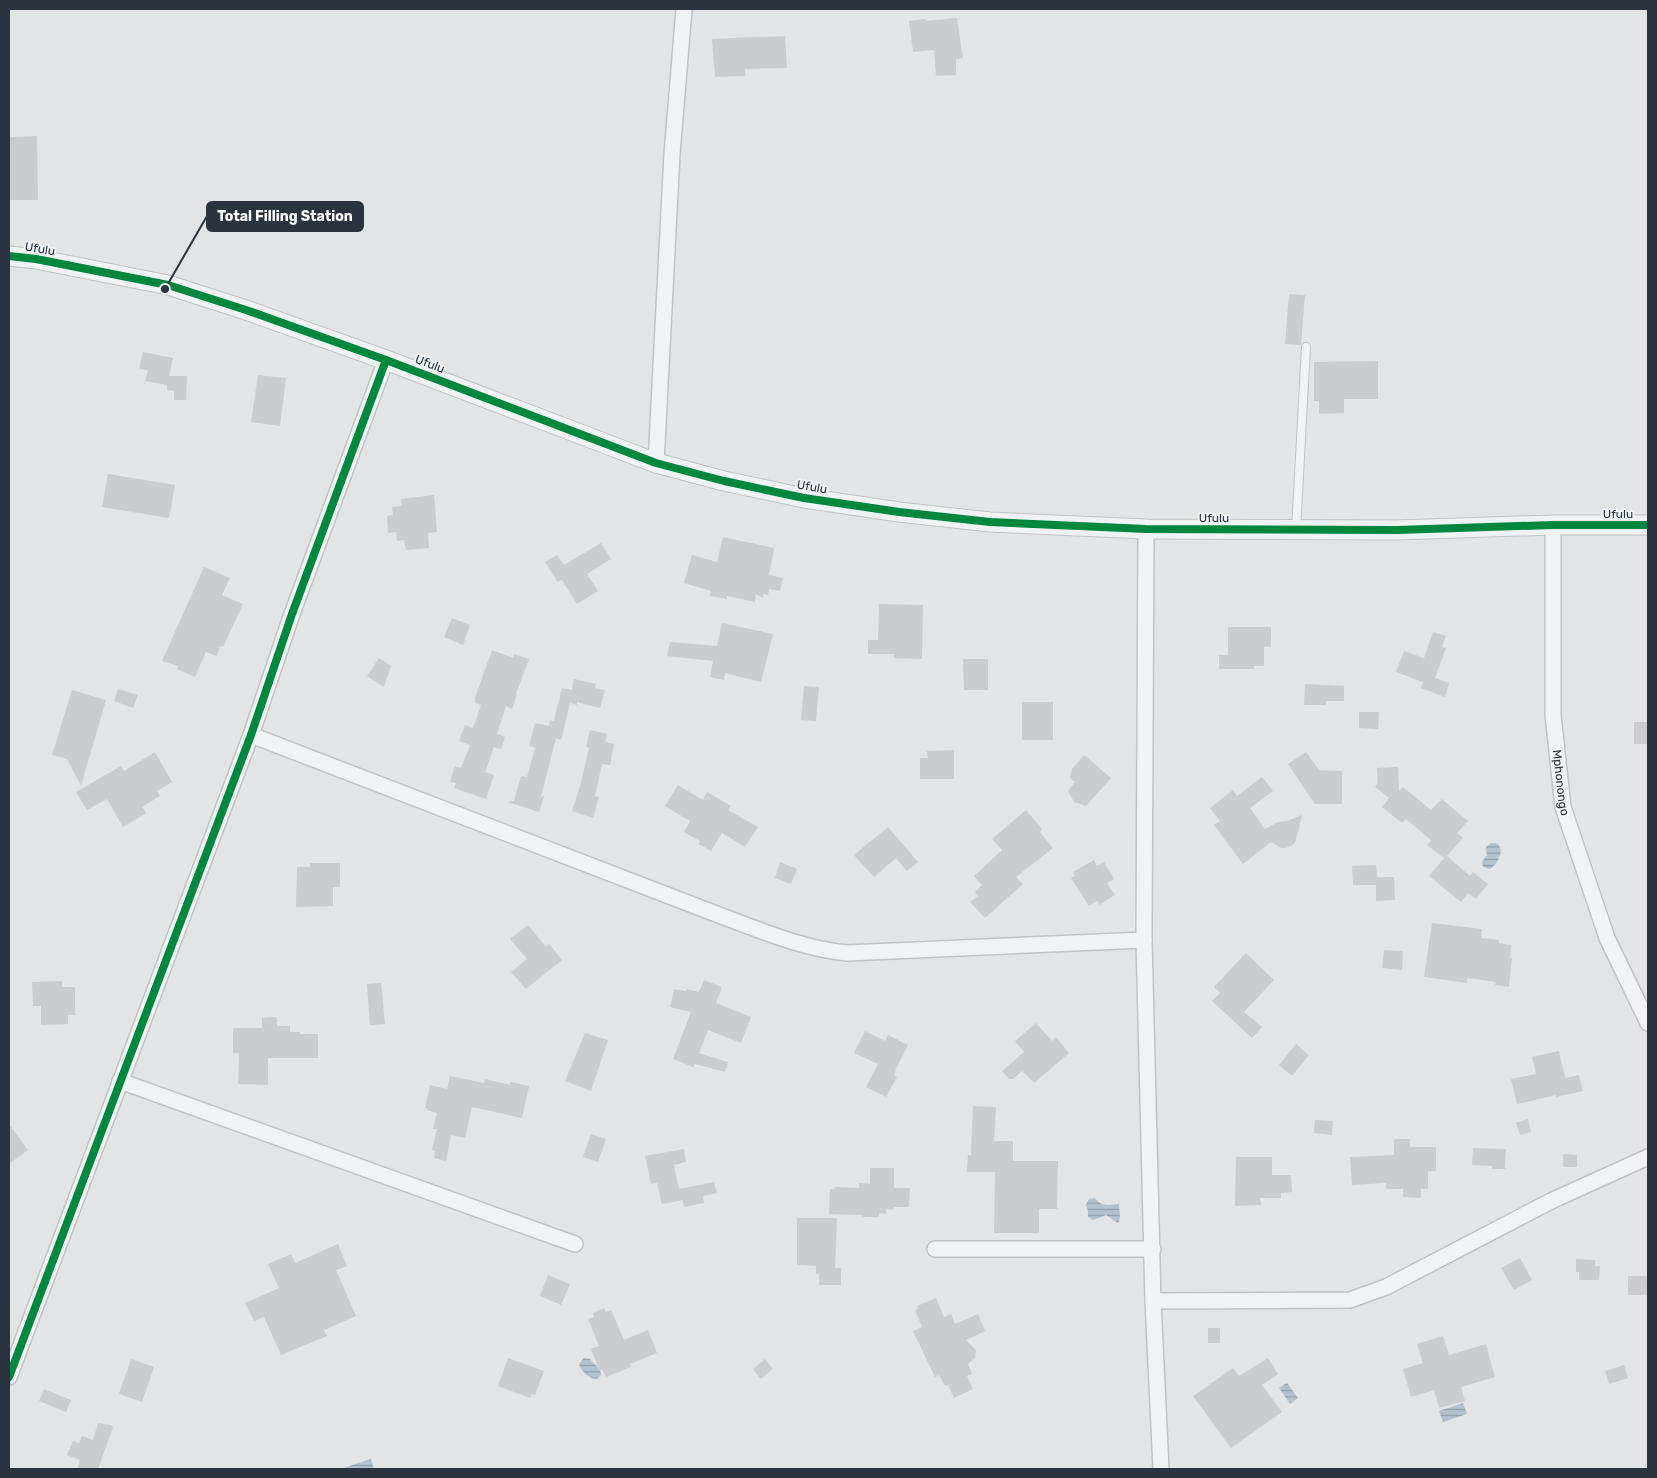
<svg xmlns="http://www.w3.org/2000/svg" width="1657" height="1478" font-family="Rubik,sans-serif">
  <defs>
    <pattern id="water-rules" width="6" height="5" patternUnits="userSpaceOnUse" patternTransform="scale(1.25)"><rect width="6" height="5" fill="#b2c2d0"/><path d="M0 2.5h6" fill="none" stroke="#919eaa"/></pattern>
  </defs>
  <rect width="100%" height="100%" fill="#e2e4e6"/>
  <!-- water -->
  <g fill="url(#water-rules)">
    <path d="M1491 843H1497C1505 850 1498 864 1490 869L1483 867 1482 862 1487 855 1486 847Z"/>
    <path d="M1095 1198C1101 1207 1109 1205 1119 1204L1120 1218 1118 1223 1106 1215 1093 1220 1088 1217V1211L1086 1205 1089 1199Z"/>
    <path d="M584 1358 590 1359 600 1370 601 1375 597 1379C589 1379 581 1371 579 1364Z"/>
    <path d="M1287 1383 1298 1398 1290 1404 1279 1388Z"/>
    <path d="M1463 1403 1467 1414 1443 1422 1439 1411Z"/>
    <path d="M371 1459 374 1469H340Z"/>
  </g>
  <!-- building -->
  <g fill="#caccce">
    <path d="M957 18 963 58 956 59V75L936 76 934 50 913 52 909 21 925 19 926 21Z"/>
    <path d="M785 36 787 68 745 69V76L715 77 712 39Z"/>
    <path d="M37 136 38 200H9V137Z"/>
    <path d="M1289 294 1305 295 1301 345 1285 344Z"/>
    <path d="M143 352 173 358 169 376H187L186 400H174V391L167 390V385L145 381 148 370 139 369Z"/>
    <path d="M1378 361V399H1344V413L1319 414V401H1314V362Z"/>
    <path d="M258 375 286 378 280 426 251 422Z"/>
    <path d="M108 474 175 485 169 518 102 507Z"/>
    <path d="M434 495 437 532 428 533 429 548 406 550 404 540 397 541 396 532 388 533 387 516 393 515 392 507 402 506 401 499Z"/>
    <path d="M723 537 774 548 769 575 783 578 780 591 769 589 768 595 764 594 763 598 756 594 755 602 727 596V599L710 596 711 591 684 583 692 555 717 562Z"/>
    <path d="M601 543 611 559 587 574 598 591 577 604 562 580 558 582 545 562 557 555 564 565Z"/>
    <path d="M204 567 230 578 222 595 243 604 223 647 220 646 217 656 206 652 195 677 177 669 178 666 162 661Z"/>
    <path d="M879 604 923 605 922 659 894 658V654H868V640H878Z"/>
    <path d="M452 618 470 625 463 645 444 637Z"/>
    <path d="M722 623 773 634 761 682 725 673 724 680 710 677 713 661 667 656 670 642 717 646Z"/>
    <path d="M1228 627H1271V647H1264V666H1254V669H1219V655H1228Z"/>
    <path d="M1433 632 1446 636 1442 647 1446 648 1435 678 1449 683 1445 697 1421 688 1423 682 1396 672 1404 651 1424 658Z"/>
    <path d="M492 650 513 658 514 654 529 659 516 694H517L512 709 506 706 497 734 505 737 501 749 494 747 485 772 494 775 486 799 454 788 456 783 450 782 455 766 461 768 470 745 459 741 465 725 473 728 481 705 475 703V698Z"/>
    <path d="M379 658 391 666 384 687 367 676Z"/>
    <path d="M963 659H988V690H964Z"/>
    <path d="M574 679 596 684 595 688 605 690 600 708 577 702V705L570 703 561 740 556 738 541 797 544 796 539 812 507 802 514 801 521 776 527 777 535 748 529 746 535 723 549 726 550 720 554 721 562 688 572 690Z"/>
    <path d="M1305 684 1344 686V701H1326V705H1304Z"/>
    <path d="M804 686 819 687 816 721 801 720Z"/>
    <path d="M118 689 138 695 133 708 114 701Z"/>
    <path d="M72 690 106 700 81 786 67 759 52 755Z"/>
    <rect x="1022" y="702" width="31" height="38"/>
    <path d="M1359 712H1379L1378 729 1359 728Z"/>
    <rect x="1634" y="722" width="14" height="22"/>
    <path d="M590 730 607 734 605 742 614 744 610 765 602 764 595 796 599 797 593 818 572 811 581 783 589 748 586 747Z"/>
    <path d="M954 750V779H920V758H928L927 751Z"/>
    <path d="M155 752 172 782 157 791 160 796 142 807 146 813 123 827 107 799 87 810 76 792 121 766 124 771Z"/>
    <path d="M1306 752 1319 770 1342 771V804H1315L1288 764Z"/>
    <path d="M1084 755 1111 778 1086 806 1074 802 1068 791 1075 782 1070 778 1072 769Z"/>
    <path d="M1398 767 1399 791 1403 787 1431 810 1442 799 1468 821 1457 833 1463 838 1447 856 1470 876 1473 872 1488 884 1476 899 1468 893 1461 902 1429 876 1444 858 1427 845 1431 840 1406 819 1402 823 1382 807 1389 798 1375 787 1378 783 1377 768Z"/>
    <path d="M1262 777 1273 791 1250 808 1265 829 1278 822 1287 821 1302 815 1296 840 1294 844 1286 848H1281L1271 842 1243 864 1214 825 1220 821 1210 808 1233 790 1237 796Z"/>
    <path d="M678 785 703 800 707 792 731 806 728 810 758 827 745 847 722 833 711 851 699 844 700 841 684 832 690 821 665 806Z"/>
    <path d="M1026 810 1042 829 1040 832 1053 848 1016 877 1023 884 985 918 970 902 978 896 975 892 982 885 974 876 1002 850 992 839Z"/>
    <path d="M888 827 918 862 907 871 896 858 874 877 854 855Z"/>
    <path d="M1094 860 1097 866 1104 862 1114 879 1107 883 1115 895 1099 905 1097 901 1089 906 1071 878 1075 876 1073 872Z"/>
    <path d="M780 862 797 869 791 884 775 878Z"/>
    <path d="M310 863H340V887H333V906L296 907 297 867H310Z"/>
    <path d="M1376 865 1377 877H1394L1395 900 1376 901V885H1353L1352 866Z"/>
    <path d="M1432 923 1482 929 1481 938 1499 940V943L1511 945 1510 958H1512L1509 987 1495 985 1496 982 1467 978V983L1424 977Z"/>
    <path d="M528 925 546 947 549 944 562 960 526 989 511 972 527 959 510 939Z"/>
    <path d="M1384 950 1403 951 1402 970 1382 968Z"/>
    <path d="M1246 953 1274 980 1244 1012 1262 1027 1252 1038 1212 1001 1220 993 1214 987Z"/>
    <path d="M704 980 722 987 716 1003 751 1017 741 1043 708 1030 699 1053 728 1062 725 1072 695 1064 693 1067 673 1059 691 1012 670 1007 674 989 686 991 687 989 699 992Z"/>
    <path d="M62 981V987H75V1015H68V1024L41 1025V1006H33L32 982Z"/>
    <path d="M381 983 385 1024 370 1025 367 984Z"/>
    <path d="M277 1017V1026H290V1032H300V1034H318V1058H268V1085L238 1084 239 1053H233V1028H262V1018Z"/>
    <path d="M1036 1023 1052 1041 1056 1037 1069 1053 1034 1083 1022 1071 1013 1079H1009L1002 1071 1024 1052 1015 1041Z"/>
    <path d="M865 1031 885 1041 888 1035 908 1045 895 1071H896L894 1075 897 1077 886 1097 866 1087 878 1064 854 1053Z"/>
    <path d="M585 1033 608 1040 591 1091 565 1081Z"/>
    <path d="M1296 1044 1309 1055 1292 1076 1279 1065Z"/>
    <path d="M1559 1051 1565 1078 1579 1075 1583 1091 1556 1097V1095L1517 1104 1511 1079 1536 1074 1532 1057Z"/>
    <path d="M450 1076 484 1083 485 1079 510 1085V1082L529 1086 522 1118 472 1107 465 1138 451 1135 446 1161 434 1158 435 1151 432 1150 437 1129H433L437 1113 427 1110 428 1109 425 1108 430 1085 447 1089Z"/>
    <path d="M973 1106 996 1107 994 1141H1013V1161H1058L1057 1209H1039V1233H994L995 1172H967L968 1155H971Z"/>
    <path d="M1528 1119 1531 1132 1520 1135 1516 1123Z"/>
    <path d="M1315 1120 1333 1121 1332 1135 1314 1133Z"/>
    <path d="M9 1124 28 1150 9 1164Z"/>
    <path d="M591 1134 606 1139 598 1162 583 1157Z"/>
    <path d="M1394 1139H1410V1147H1436V1171H1428V1189H1421V1198L1403 1197V1189H1386V1183L1352 1185 1350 1157 1394 1155Z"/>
    <path d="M1473 1148 1506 1149 1505 1169H1492V1166L1472 1165Z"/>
    <path d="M684 1149 686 1162 674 1165 679 1189 714 1182 717 1193 703 1196 704 1203 684 1207 683 1200 662 1204 657 1183 651 1184 645 1156Z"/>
    <path d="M1563 1154 1577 1155V1167H1563Z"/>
    <path d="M1236 1157H1272V1175H1291L1292 1192 1281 1193V1198H1260L1261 1205 1235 1206Z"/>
    <path d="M870 1168H894V1188H910L909 1207H894L893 1210 886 1209V1214L879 1213V1217H863V1215L829 1214 830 1189H835V1187L859 1188V1183L870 1184Z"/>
    <path d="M797 1218H837L835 1268H841V1285H819V1274H816V1266L797 1265Z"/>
    <path d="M338 1244 347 1266 336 1270 356 1316 324 1330 327 1336 281 1355 264 1317 254 1321 245 1303 279 1288 268 1264 291 1254 295 1263Z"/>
    <path d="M1520 1258 1532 1280 1514 1290 1501 1268Z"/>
    <path d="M1576 1259 1595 1260V1266H1600L1599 1280H1579V1272H1576Z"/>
    <path d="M548 1275 570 1284 561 1305 540 1296Z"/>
    <rect x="1628" y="1276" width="20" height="19"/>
    <path d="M936 1298 944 1317 951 1314 955 1324 978 1314 985 1331 966 1340 976 1350 975 1358 968 1364 972 1374 967 1376 973 1389 954 1398 948 1385 945 1386 939 1375 935 1377 913 1331 922 1327 915 1310 918 1309 917 1306Z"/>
    <path d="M604 1308 606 1312 611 1310 624 1340 648 1330 657 1353 630 1364 631 1367 606 1377 602 1369 599 1370 591 1349 599 1346 588 1319 594 1317 593 1313Z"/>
    <rect x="1208" y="1328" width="12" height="15"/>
    <path d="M1443 1336 1449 1355 1486 1344 1495 1377 1461 1387 1465 1401 1439 1408 1434 1390 1411 1397 1403 1369 1423 1363 1417 1344Z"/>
    <path d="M508 1358 544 1371 535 1395 532 1394 530 1398 498 1386Z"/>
    <path d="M1268 1358 1278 1374 1262 1385 1282 1412 1231 1448 1193 1396 1233 1368 1239 1376Z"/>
    <path d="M131 1359 154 1367 142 1402 119 1394Z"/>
    <path d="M765 1359 773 1369 761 1379 753 1369Z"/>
    <path d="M1624 1365 1628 1378 1609 1384 1605 1371Z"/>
    <path d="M44 1389 71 1400 66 1412 39 1401Z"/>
    <path d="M98 1423 111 1425 113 1427 98 1469H77L80 1460 67 1455 73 1441 79 1443 82 1436 93 1440Z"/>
  </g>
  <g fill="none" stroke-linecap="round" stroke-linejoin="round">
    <!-- service casing -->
    <g stroke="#c0c2c4" stroke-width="10">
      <path id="service" d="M1296 530 1306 347"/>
    </g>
    <!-- minor casing -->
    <g stroke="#c0c2c4" stroke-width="18">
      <g id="minor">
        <path d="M656 463 672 154 684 9"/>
        <path id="s1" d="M1553 525V715L1563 807 1607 938 1648 1023"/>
        <path d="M1146 529 1144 940 1153 1301 1161 1469"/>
        <path d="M251 735 724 917C765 932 804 949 847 953L1144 940"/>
        <path d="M120 1081 575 1244"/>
        <path d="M935 1249H1153"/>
        <path d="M1153 1301 1350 1300 1386 1287 1551 1201 1648 1157"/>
        <path d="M9 1377 251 735 292 614 386 360"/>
      </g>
    </g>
    <!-- tertiary casing -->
    <g stroke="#c0c2c4" stroke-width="21">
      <path id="tertiary" d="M9 256 36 259 168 285 246 310 386 360 656 463 724 481 804 498 899 512 990 522 1146 529 1397 530 1553 525H1648"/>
    </g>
    <!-- service -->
    <use href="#service" stroke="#f1f2f3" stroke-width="8"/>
    <!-- minor -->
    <use href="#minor" stroke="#f1f2f3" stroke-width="15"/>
    <!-- tertiary -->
    <use href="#tertiary" stroke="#f1f2f3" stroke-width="19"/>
    <!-- cycleway casing -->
    <g stroke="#eff3f6" stroke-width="11">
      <g id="cycleway">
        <path d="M9 256 36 259 168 285 246 310 386 360 656 463 724 481 804 498 899 512 990 522 1146 529 1397 530 1553 525H1648"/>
        <path d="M9 1377 251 735 292 614 386 360"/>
      </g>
    </g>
    <!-- cycleway -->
    <use href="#cycleway" stroke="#00873e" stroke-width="8"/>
  </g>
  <g text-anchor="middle" stroke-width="4" stroke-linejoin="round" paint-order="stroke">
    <!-- street labels -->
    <g font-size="12" fill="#2a333f" stroke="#eff3f6">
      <text transform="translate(40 249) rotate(10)" y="4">Ufulu</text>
      <text transform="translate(430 364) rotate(21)" y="4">Ufulu</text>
      <text transform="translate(812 487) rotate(10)" y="4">Ufulu</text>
      <text x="1618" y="518">Ufulu</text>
      <text x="1214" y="522">Ufulu</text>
      <text dy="4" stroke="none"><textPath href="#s1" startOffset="258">Mphonongo</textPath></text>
    </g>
  </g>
  <!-- callouts -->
  <path fill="none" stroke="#2a333f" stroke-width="2" d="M165 289L207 216"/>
  <circle fill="#2a333f" stroke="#eff3f6" stroke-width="2" cx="165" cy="289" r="5"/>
  <rect fill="#2a333f" stroke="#2a333f" stroke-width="2" x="207" y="202" width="156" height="29" rx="5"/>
  <g font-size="14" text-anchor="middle" font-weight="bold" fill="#fff">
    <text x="285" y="221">Total Filling Station</text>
  </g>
  <!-- border -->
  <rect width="1657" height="1478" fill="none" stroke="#2a333f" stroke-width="20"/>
</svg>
